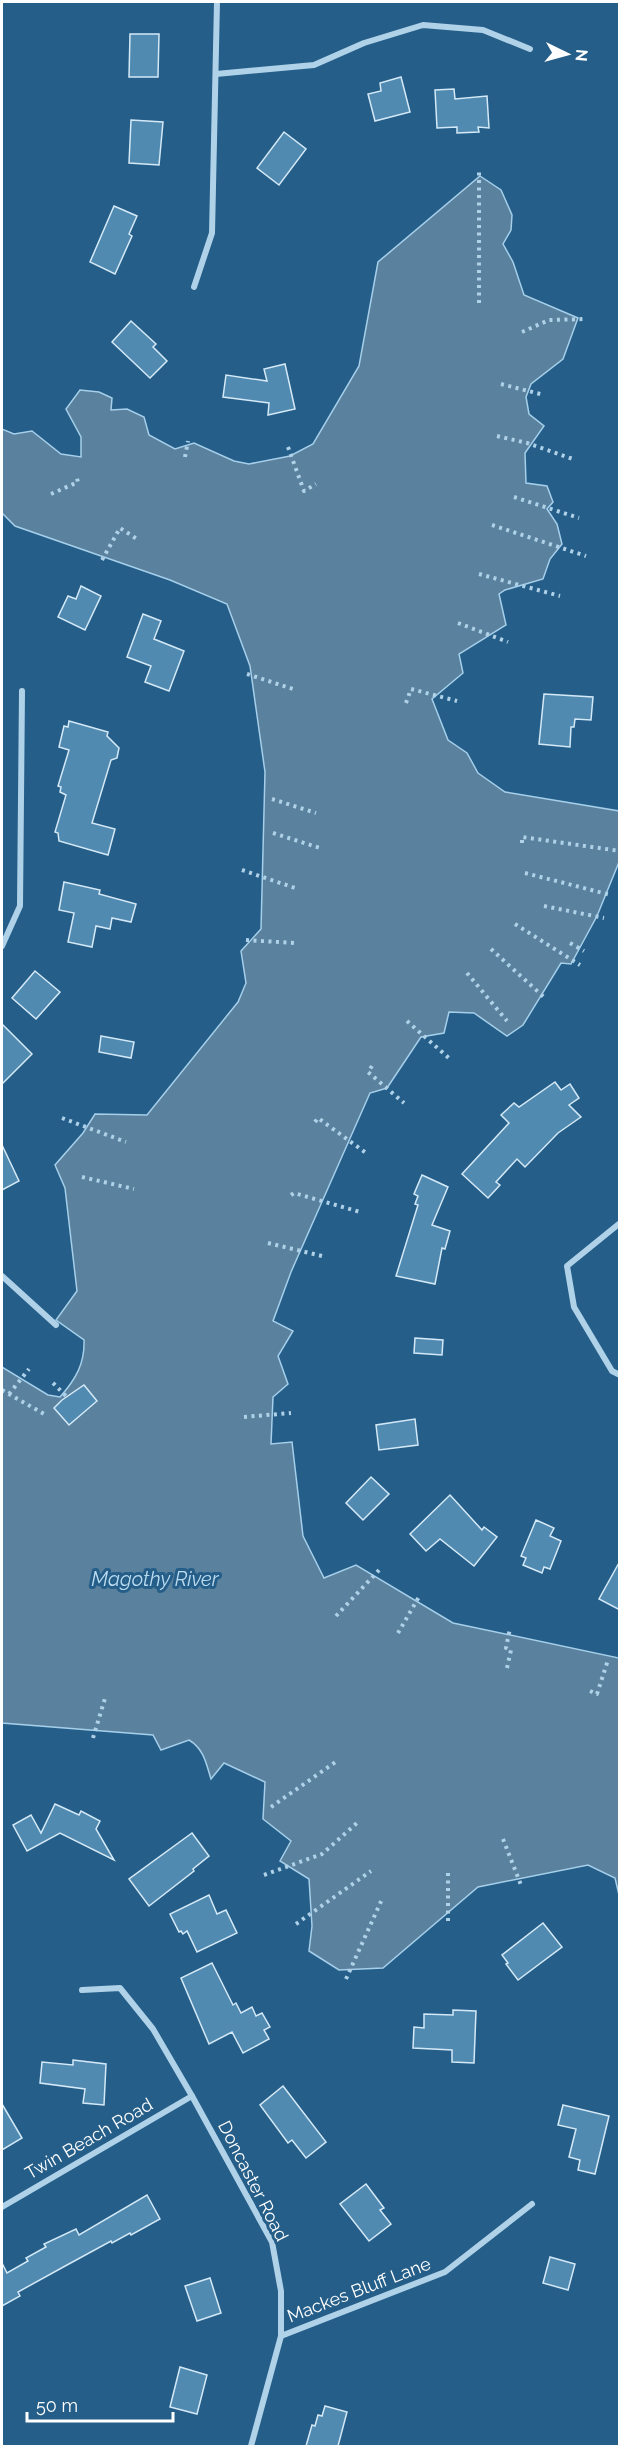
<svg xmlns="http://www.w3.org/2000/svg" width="621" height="2448" font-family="Raleway,sans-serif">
  <rect width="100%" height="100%" fill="#255e88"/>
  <!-- water -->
  <path fill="#5a819d" stroke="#a5cfea" stroke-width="1.5" d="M480 176 501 190 512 215 511 230 503 244 513 262 524 295 578 318 563 359 531 384 526 397 529 414 544 426 525 453 526 483 547 486 553 502 547 509 557 524 562 544 550 559 543 579 505 590 499 594 506 625 459 654 463 673 432 699 448 740 467 753 478 773 505 792 619 811V862L597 916 571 964 561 963 523 1025 507 1036 474 1013 449 1012 444 1033 421 1037 387 1088 370 1093 291 1272 273 1321 293 1331 278 1356 288 1384 273 1397 271 1444 292 1442 303 1536 324 1578 356 1565 453 1623 619 1658V1895L615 1878 588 1865 478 1887 383 1968 339 1970 309 1951 312 1926 309 1879 280 1861 291 1841 263 1819 265 1782 224 1763 211 1779C206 1763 204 1749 189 1740L161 1750 153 1735 2 1723V1367L48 1395 60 1397C76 1379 85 1363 84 1340L56 1320 77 1291 65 1188 55 1165 83 1133 95 1114 147 1115 238 1002 246 983 241 951 261 929 265 772 250 666 227 604 170 580 15 526 2 513V429L14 434 32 431 61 454 81 457V437L66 409 80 390 99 392 112 398 111 410 127 409 144 417 149 435 175 449 194 443 234 461 249 464 290 456 313 444 359 366 378 262Z"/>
  <!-- building -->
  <g fill="#518ab1" stroke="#d4e9f7" stroke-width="1.5">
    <path d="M130 34H159L158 77H129Z"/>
    <path d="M401 77 410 112 375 121 368 94 381 91 380 83Z"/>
    <path d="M454 89 455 99 487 96 489 128 478 127 479 132 457 133V127L437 128 435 90Z"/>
    <path d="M131 120 163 122 159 165 129 163Z"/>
    <path d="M284 132 306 149 279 185 257 168Z"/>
    <path d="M114 206 137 216 129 234 132 236 115 274 90 262Z"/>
    <path d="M131 321 156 344 153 347 167 361 150 378 112 342Z"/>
    <path d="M285 364 295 409 268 415 269 403 223 397 226 375 267 381 264 369Z"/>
    <path d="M81 586 101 596 85 630 58 617 68 596 76 599Z"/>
    <path d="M143 614 161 621 154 639 184 651 169 691 145 682 151 666 127 657Z"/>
    <path d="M544 694 593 697 591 720 575 719 574 727H571L570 747 539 744Z"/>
    <path d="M69 721 108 732 107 736 119 748 117 758 111 760 92 823 115 829 108 855 59 841 58 833 55 832 66 795 60 792 61 787 58 786 69 750 59 747 64 726 68 727Z"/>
    <path d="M64 882 100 890 99 894 136 904 131 922 112 918 110 929 96 926 92 947 68 942 74 913 59 910Z"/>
    <path d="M35 971 60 992 36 1019 12 998Z"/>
    <path d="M2 1024 32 1054 2 1084Z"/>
    <path d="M101 1036 134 1042 131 1058 99 1052Z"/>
    <path d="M555 1082 561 1090 570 1084 579 1098 569 1105 581 1117 558 1133 525 1167 517 1159 496 1182 500 1185 488 1198 462 1174 509 1123 501 1115 514 1103 519 1107Z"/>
    <path d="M2 1145 19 1181 2 1190Z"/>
    <path d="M422 1175 448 1187 432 1225 450 1231 445 1249 442 1248 435 1284 396 1276 418 1205 415 1204 418 1196 414 1194Z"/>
    <path d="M415 1338 443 1340 442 1355 414 1353Z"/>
    <path d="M84 1385 97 1401 69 1425 54 1408 62 1400Z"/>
    <path d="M415 1419 418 1445 379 1450 376 1425Z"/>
    <path d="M371 1477 389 1494 363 1520 346 1503Z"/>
    <path d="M450 1495 482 1530 484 1527 497 1537 474 1566 440 1539 426 1551 410 1534Z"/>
    <path d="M536 1520 554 1528 550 1536 561 1541 550 1569 544 1567 542 1573 523 1565 526 1558 521 1556Z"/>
    <path d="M620 1561V1610L599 1599Z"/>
    <path d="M55 1804 79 1815 81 1811 100 1821 96 1829 114 1860 60 1833 27 1851 13 1825 31 1815 41 1833Z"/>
    <path d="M192 1833 209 1856 193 1869 194 1871 149 1906 129 1879Z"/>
    <path d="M209 1895 217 1914 226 1910 237 1933 197 1952 187 1931 183 1934 181 1931 179 1932 170 1914Z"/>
    <path d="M543 1923 562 1947 518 1980 506 1964 508 1963 502 1955Z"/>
    <path d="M212 1963 233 2005 236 2003 241 2013 252 2007 256 2016 262 2013 270 2027 264 2030 269 2039 243 2053 232 2032 209 2044 181 1978Z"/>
    <path d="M453 2010 476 2011 474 2063 452 2062V2050L413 2048 414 2027 424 2028V2014L453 2015Z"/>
    <path d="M73 2060 106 2064 104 2105 83 2103 85 2089 40 2083 42 2062 73 2065Z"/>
    <path d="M283 2086 326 2142 306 2158 292 2140 288 2143 260 2105Z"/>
    <path d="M2 2104 22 2138 2 2150Z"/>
    <path d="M563 2105 609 2116 595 2174 578 2170 580 2160 569 2157 576 2129 558 2125Z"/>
    <path d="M366 2184 384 2208 380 2210 391 2224 369 2241 340 2204Z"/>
    <path d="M147 2195 160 2219 131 2235 130 2233 112 2243 111 2241 67 2265 18 2292 20 2296 2 2306V2263L7 2273 28 2261 26 2258 46 2247 44 2244 76 2229 79 2235Z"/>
    <path d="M550 2257 575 2264 568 2290 543 2283Z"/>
    <path d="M210 2278 221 2313 197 2321 185 2286Z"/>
    <path d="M180 2367 207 2375 197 2414 170 2407Z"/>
    <path d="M325 2406 347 2412 338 2446H306L312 2425 315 2426 318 2415 322 2416Z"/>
  </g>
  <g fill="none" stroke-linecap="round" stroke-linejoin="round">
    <!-- path -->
    <g stroke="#b0d2e9" stroke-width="4" stroke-dasharray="3 4.5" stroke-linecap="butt">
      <path d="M479 303V168"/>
      <path d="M522 332 549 320 586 319"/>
      <path d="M501 384 544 395"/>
      <path d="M497 436 527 443 573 459"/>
      <path d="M288 447 304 491 316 484"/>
      <path d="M185 457 188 441"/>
      <path d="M51 494 78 482 76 475"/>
      <path d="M514 497 579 518"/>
      <path d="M492 525 586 556"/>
      <path d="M102 560 120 528 137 539"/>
      <path d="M479 574 560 596"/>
      <path d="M458 623 508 642"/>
      <path d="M247 674 296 690"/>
      <path d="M406 703 411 689 457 701"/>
      <path d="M272 799 316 813"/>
      <path d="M273 833 323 849"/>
      <path d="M522 843V837L620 851"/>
      <path d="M242 870 295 888"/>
      <path d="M525 873 611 895"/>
      <path d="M544 906 604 918"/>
      <path d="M515 924 580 965"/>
      <path d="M246 940 294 943"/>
      <path d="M570 943 584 951"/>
      <path d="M491 949 546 999"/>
      <path d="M467 973 507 1021"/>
      <path d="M407 1021 451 1060"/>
      <path d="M372 1066 368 1072 404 1103"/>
      <path d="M62 1118 126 1142"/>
      <path d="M315 1122 318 1118 366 1153"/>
      <path d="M82 1177 134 1189"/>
      <path d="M291 1195 294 1193 360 1212"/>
      <path d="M268 1243 326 1257"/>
      <path d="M53 1383 67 1397"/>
      <path d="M2 1390 44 1414"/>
      <path d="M9 1394 29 1369"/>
      <path d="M244 1417 291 1413"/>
      <path d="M336 1616 381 1568"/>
      <path d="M398 1633 420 1595"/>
      <path d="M507 1668 511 1650 506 1648 510 1628"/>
      <path d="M590 1691 597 1694 608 1660"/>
      <path d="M93 1738 106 1695"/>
      <path d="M271 1807 337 1761"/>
      <path d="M503 1839 521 1885"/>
      <path d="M264 1875 322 1854 357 1823"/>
      <path d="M448 1921V1872"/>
      <path d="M296 1924 371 1871"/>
      <path d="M346 1979 383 1897"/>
    </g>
    <!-- minor -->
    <g stroke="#b0d2e9" stroke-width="6">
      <path d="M216 74 314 65 364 43 423 25 483 30 530 49"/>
      <path d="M194 287 212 233 217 2"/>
      <path d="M2 946 20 906 22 691"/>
      <path d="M620 1223 567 1266 574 1307 612 1371 620 1375"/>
      <path d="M2 1276 56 1325"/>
      <path d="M82 1990 120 1988 153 2029 192 2096 272 2242 281 2291V2336L251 2446"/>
      <path d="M2 2207 192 2096"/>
      <path d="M281 2336 445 2272 532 2204"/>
    </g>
  </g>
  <g text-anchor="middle" stroke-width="6" stroke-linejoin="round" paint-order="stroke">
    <!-- street labels -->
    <g font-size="18" fill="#fff" stroke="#255e88">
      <text transform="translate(89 2139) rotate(-30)" y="6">Twin Beach Road</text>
      <text transform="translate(253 2181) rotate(63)" y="6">Doncaster Road</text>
      <text transform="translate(359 2290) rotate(-21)" y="6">Mackes Bluff Lane</text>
    </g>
    <!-- water labels -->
    <g font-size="20" font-style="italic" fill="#bcdcf0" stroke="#255e88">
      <text x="155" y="1586">Magothy River</text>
    </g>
  </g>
  <!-- border -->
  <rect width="621" height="2448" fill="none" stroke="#ffffff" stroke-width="6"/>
  <!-- north arrow -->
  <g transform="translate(567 54) rotate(95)" stroke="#255e88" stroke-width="4.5" paint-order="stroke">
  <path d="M0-4.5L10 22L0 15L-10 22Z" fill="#ffffff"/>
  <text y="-9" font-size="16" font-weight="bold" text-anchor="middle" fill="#ffffff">N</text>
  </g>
  <!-- scale -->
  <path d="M27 2412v9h146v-9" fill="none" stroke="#ffffff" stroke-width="3"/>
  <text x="36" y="2412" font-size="18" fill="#ffffff" stroke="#255e88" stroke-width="4.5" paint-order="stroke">50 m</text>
</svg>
